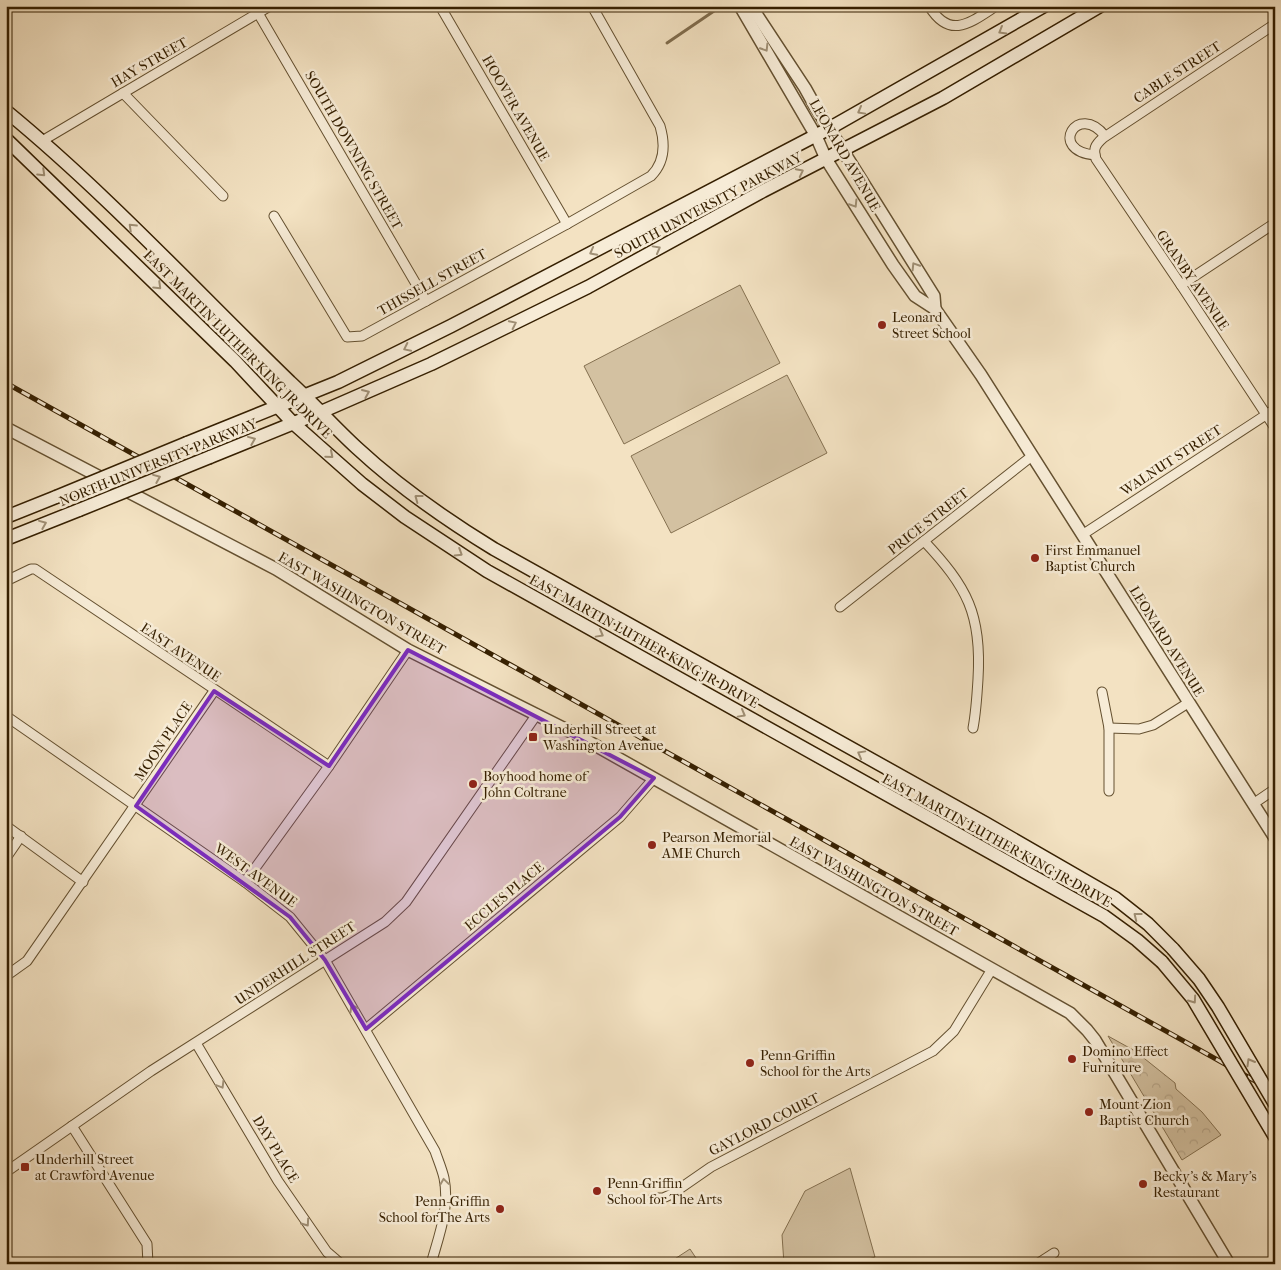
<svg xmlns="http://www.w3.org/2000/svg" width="1281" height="1270" font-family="'IM FELL French Canon',serif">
  <defs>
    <pattern id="park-crowns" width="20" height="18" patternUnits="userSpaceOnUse" patternTransform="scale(1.25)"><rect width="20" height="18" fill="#d3c1a1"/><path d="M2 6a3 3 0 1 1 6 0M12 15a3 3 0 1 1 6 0" fill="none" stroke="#b6a589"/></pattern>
  </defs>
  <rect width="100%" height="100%" fill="#f3e2c2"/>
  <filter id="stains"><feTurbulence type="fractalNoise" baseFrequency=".004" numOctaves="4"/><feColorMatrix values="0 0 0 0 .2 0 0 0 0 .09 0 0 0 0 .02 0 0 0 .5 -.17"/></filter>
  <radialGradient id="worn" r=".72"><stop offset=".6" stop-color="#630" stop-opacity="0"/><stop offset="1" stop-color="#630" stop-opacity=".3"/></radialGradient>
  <!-- grass -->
  <g fill="#d3c1a1" stroke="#847050">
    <path d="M740 285 780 363 624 444 584 366Z"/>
    <path d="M787 375 827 453 671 533 631 456Z"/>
    <path d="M850 1168 875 1257 853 1264H784L782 1235 805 1191Z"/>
    <path d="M690 1249 700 1264H667Z"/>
  </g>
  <!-- park -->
  <path fill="url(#park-crowns)" stroke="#847050" d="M1108 1036 1135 1051 1175 1083 1176 1089 1202 1112 1221 1135 1182 1160Z"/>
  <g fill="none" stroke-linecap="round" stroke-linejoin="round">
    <!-- stream -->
    <path stroke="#806c4d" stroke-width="3" d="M667 43 717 9"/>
    <!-- minor casing -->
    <g stroke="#645030" stroke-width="11">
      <g id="minor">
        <path d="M440 6 567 224"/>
        <path d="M929 6C950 40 970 23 996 6"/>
        <path d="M258 13 426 301"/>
        <path d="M1275 24 1103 138C1095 145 1093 149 1096 159L1181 285 1275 428"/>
        <path d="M123 93 223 196"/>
        <path d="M42 141 270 6"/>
        <path d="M1095 155C1047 151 1078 101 1105 136"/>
        <path d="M274 216 347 337 362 336 567 224 651 176C665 162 665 143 660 126L592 6"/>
        <path d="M1181 285 1275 223"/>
        <path d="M1082 535 1275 409"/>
        <path d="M924 541C967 587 982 614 978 679 977 696 976 712 973 728"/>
        <path d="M6 581 31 569H35L329 766"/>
        <path d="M840 607 1032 456"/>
        <path d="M1102 692 1109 728V791"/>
        <path d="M6 716 245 882 290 917 325 960 435 1151C438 1160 442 1169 444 1178 450 1208 439 1235 431 1264"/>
        <path d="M1109 728 1139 729 1153 725 1188 703"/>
        <path d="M1253 804 1275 789"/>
        <path d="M6 826 83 882"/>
        <path d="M6 858 21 836"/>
        <path d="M245 882 329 766 408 650"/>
        <path d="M6 976 27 961 214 691"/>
        <path d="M366 1029 620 817 654 778"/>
        <path d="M196 1043 278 1181 327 1252 341 1264"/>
        <path d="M72 1126 147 1244 148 1264"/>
        <path d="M6 1172 151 1071 385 922 406 902 537 714"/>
        <path d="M653 1198H663L672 1194 711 1167 933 1051 954 1031 992 969"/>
        <path d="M1037 1264 1054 1253"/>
      </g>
    </g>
    <!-- tertiary casing -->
    <g stroke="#645030" stroke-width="14">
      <g id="tertiary">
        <path d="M740 6 816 136 826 159 893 265 915 296 935 309 981 375 1275 838"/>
        <path d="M751 6 805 88 815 106 934 296 935 309"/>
        <path d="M6 428 276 569 408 650 577 735 1070 1013 1087 1030 1095 1040 1229 1264"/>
      </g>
    </g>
    <!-- secondary casing -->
    <g stroke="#351f00" stroke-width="15">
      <g id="secondary">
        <path d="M6 111C107 194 196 291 290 382 313 403 334 427 357 448 399 487 445 519 494 549L985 823 1115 898 1148 924 1173 949"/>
        <path d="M6 139 235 361 293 423 362 484 405 517 487 571 1104 916 1137 940 1162 962"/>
        <path d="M187 443 338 382 451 326 830 128 1044 6"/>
        <path d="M210 457 321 412 431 364 588 287 763 191 943 98 1100 6"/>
        <path d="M6 517 56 497"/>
        <path d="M6 539 79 510"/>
      </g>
    </g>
    <!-- minor -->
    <use href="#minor" stroke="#f7ecd7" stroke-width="9"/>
    <!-- tertiary -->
    <use href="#tertiary" stroke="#f7ecd7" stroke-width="11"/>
    <!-- secondary -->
    <use href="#secondary" stroke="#f7ecd7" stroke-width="12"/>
    <!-- rail casing -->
    <g stroke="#351f00" stroke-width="5">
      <path id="rail" d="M6 383 1275 1092"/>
    </g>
    <!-- rail -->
    <use href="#rail" stroke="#f7ecd7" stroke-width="3" stroke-dasharray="9" stroke-linecap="butt"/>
    <!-- secondary-bridge casing -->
    <g stroke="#351f00" stroke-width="15" stroke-linecap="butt">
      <g id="secondary-bridge">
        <path d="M56 497 187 443"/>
        <path d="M79 510 210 457"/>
        <path d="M1173 949 1199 979 1218 1007 1275 1104"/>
        <path d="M1162 962 1193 999 1275 1137"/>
      </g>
    </g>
    <!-- secondary-bridge -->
    <use href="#secondary-bridge" stroke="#f7ecd7" stroke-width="12"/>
  </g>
  <!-- one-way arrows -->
  <defs><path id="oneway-chevron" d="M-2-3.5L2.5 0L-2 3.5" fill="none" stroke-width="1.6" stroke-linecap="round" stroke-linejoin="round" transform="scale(1.25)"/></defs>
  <g stroke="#a09076">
    <use href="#oneway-chevron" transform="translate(1002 31) rotate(150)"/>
    <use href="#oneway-chevron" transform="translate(765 48) rotate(58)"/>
    <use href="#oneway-chevron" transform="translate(861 111) rotate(151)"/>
    <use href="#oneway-chevron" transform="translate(800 172) rotate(-27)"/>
    <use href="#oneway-chevron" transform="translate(42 173) rotate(44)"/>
    <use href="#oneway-chevron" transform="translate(854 204) rotate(58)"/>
    <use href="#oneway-chevron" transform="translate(132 227) rotate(-136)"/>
    <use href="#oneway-chevron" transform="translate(657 249) rotate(-29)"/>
    <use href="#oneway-chevron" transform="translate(593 252) rotate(152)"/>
    <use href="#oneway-chevron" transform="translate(915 266) rotate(-122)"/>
    <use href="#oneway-chevron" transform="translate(158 286) rotate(44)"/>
    <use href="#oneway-chevron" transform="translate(513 324) rotate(-26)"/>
    <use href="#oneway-chevron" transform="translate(407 348) rotate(154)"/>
    <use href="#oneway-chevron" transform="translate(366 393) rotate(-23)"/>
    <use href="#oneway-chevron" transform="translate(252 440) rotate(-22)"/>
    <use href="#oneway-chevron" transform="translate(330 455) rotate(41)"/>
    <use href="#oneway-chevron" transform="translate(157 478) rotate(-22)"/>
    <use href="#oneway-chevron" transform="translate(418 498) rotate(-143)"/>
    <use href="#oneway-chevron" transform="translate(43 524) rotate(-22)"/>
    <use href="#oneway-chevron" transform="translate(459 553) rotate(32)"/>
    <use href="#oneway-chevron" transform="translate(600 634) rotate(29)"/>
    <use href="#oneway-chevron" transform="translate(742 714) rotate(29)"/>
    <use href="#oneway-chevron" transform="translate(861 754) rotate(-151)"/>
    <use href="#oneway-chevron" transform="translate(1137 916) rotate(-142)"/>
    <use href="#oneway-chevron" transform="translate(1193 1000) rotate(55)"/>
    <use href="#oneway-chevron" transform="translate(353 1008) rotate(-120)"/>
    <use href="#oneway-chevron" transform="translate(1250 1062) rotate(-120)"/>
    <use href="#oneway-chevron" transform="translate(221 1085) rotate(59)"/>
    <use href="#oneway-chevron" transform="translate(444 1182) rotate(-98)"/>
    <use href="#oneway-chevron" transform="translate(306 1223) rotate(55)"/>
  </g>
  <!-- marked area -->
  <path fill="#7b2cbf" fill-opacity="0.2" stroke="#7b2cbf" stroke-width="4" stroke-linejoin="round" d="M408 650 654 778 620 817 366 1029 325 960 290 917 136 806 214 691 329 766Z"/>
  <!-- markers -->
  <g fill="#8f2418" stroke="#f7ecd7" stroke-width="2">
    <circle cx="882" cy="325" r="5"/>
    <circle cx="1035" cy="558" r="5"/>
    <rect x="528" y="732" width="10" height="10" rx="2.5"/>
    <circle cx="473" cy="784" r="5"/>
    <circle cx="652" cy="845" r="5"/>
    <circle cx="1072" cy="1059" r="5"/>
    <circle cx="750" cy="1063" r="5"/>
    <circle cx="1089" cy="1112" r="5"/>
    <rect x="20" y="1162" width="10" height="10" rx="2.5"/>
    <circle cx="1143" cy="1184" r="5"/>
    <circle cx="597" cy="1191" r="5"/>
    <circle cx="500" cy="1209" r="5"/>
  </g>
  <g text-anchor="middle" stroke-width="5" stroke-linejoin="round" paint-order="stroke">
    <!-- street labels -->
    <g font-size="14" fill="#351f00" stroke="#f7ecd7">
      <text transform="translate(149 62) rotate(-30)" y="5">HAY STREET</text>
      <text transform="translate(1177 72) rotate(-33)" y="5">CABLE STREET</text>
      <text transform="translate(516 108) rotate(60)" y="5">HOOVER AVENUE</text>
      <text transform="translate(354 150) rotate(60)" y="5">SOUTH DOWNING STREET</text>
      <text transform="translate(845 155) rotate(60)" y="5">LEONARD AVENUE</text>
      <text transform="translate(708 205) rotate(-28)" y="5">SOUTH UNIVERSITY PARKWAY</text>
      <text transform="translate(1193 280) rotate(56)" y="5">GRANBY AVENUE</text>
      <text transform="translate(432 282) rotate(-29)" y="5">THISSELL STREET</text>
      <text transform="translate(238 344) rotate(45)" y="5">EAST MARTIN LUTHER KING JR DRIVE</text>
      <text transform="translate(1171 460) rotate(-33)" y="5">WALNUT STREET</text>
      <text transform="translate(158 462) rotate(-22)" y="5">NORTH UNIVERSITY PARKWAY</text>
      <text transform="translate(928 521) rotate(-38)" y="5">PRICE STREET</text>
      <text transform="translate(362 603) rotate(30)" y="5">EAST WASHINGTON STREET</text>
      <text transform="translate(644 641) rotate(29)" y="5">EAST MARTIN LUTHER KING JR DRIVE</text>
      <text transform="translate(1167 641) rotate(58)" y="5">LEONARD AVENUE</text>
      <text transform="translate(181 652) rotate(34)" y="5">EAST AVENUE</text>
      <text transform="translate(163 741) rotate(-56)" y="5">MOON PLACE</text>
      <text transform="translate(997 840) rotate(29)" y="5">EAST MARTIN LUTHER KING JR DRIVE</text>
      <text transform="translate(256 875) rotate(36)" y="5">WEST AVENUE</text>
      <text transform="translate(874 886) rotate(29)" y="5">EAST WASHINGTON STREET</text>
      <text transform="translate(504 896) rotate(-40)" y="5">ECCLES PLACE</text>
      <text transform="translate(295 963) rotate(-33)" y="5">UNDERHILL STREET</text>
      <text transform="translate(764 1124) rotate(-27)" y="5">GAYLORD COURT</text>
      <text transform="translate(276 1149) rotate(59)" y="5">DAY PLACE</text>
    </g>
    <!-- poi labels -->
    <g font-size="14" fill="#351f00" stroke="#f7ecd7" text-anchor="start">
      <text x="892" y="322">Leonard<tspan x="892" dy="16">Street School</tspan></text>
      <text x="1045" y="555">First Emmanuel<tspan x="1045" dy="16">Baptist Church</tspan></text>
      <text x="543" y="734">Underhill Street at<tspan x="543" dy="16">Washington Avenue</tspan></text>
      <text x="483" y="781">Boyhood home of<tspan x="483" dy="16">John Coltrane</tspan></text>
      <text x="662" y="842">Pearson Memorial<tspan x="662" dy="16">AME Church</tspan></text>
      <text x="1082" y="1056">Domino Effect<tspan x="1082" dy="16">Furniture</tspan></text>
      <text x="760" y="1060">Penn-Griffin<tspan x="760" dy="16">School for the Arts</tspan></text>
      <text x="1099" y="1109">Mount Zion<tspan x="1099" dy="16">Baptist Church</tspan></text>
      <text x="35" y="1164">Underhill Street<tspan x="35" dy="16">at Crawford Avenue</tspan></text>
      <text x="1153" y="1181">Becky's &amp; Mary's<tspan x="1153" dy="16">Restaurant</tspan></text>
      <text x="607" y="1188">Penn-Griffin<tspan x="607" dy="16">School for The Arts</tspan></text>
      <text x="490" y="1206" text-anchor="end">Penn-Griffin<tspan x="490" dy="16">School forThe Arts</tspan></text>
    </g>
  </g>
  <!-- margin -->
  <rect width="1281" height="1270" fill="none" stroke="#f3e2c2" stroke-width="25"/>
  <rect x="8" y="8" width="1266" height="1255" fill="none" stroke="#351f00" stroke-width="2.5"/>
  <rect x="12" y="12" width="1256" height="1245" fill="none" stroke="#351f00"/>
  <rect width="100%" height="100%" filter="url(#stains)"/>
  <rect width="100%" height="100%" fill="url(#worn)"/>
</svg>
